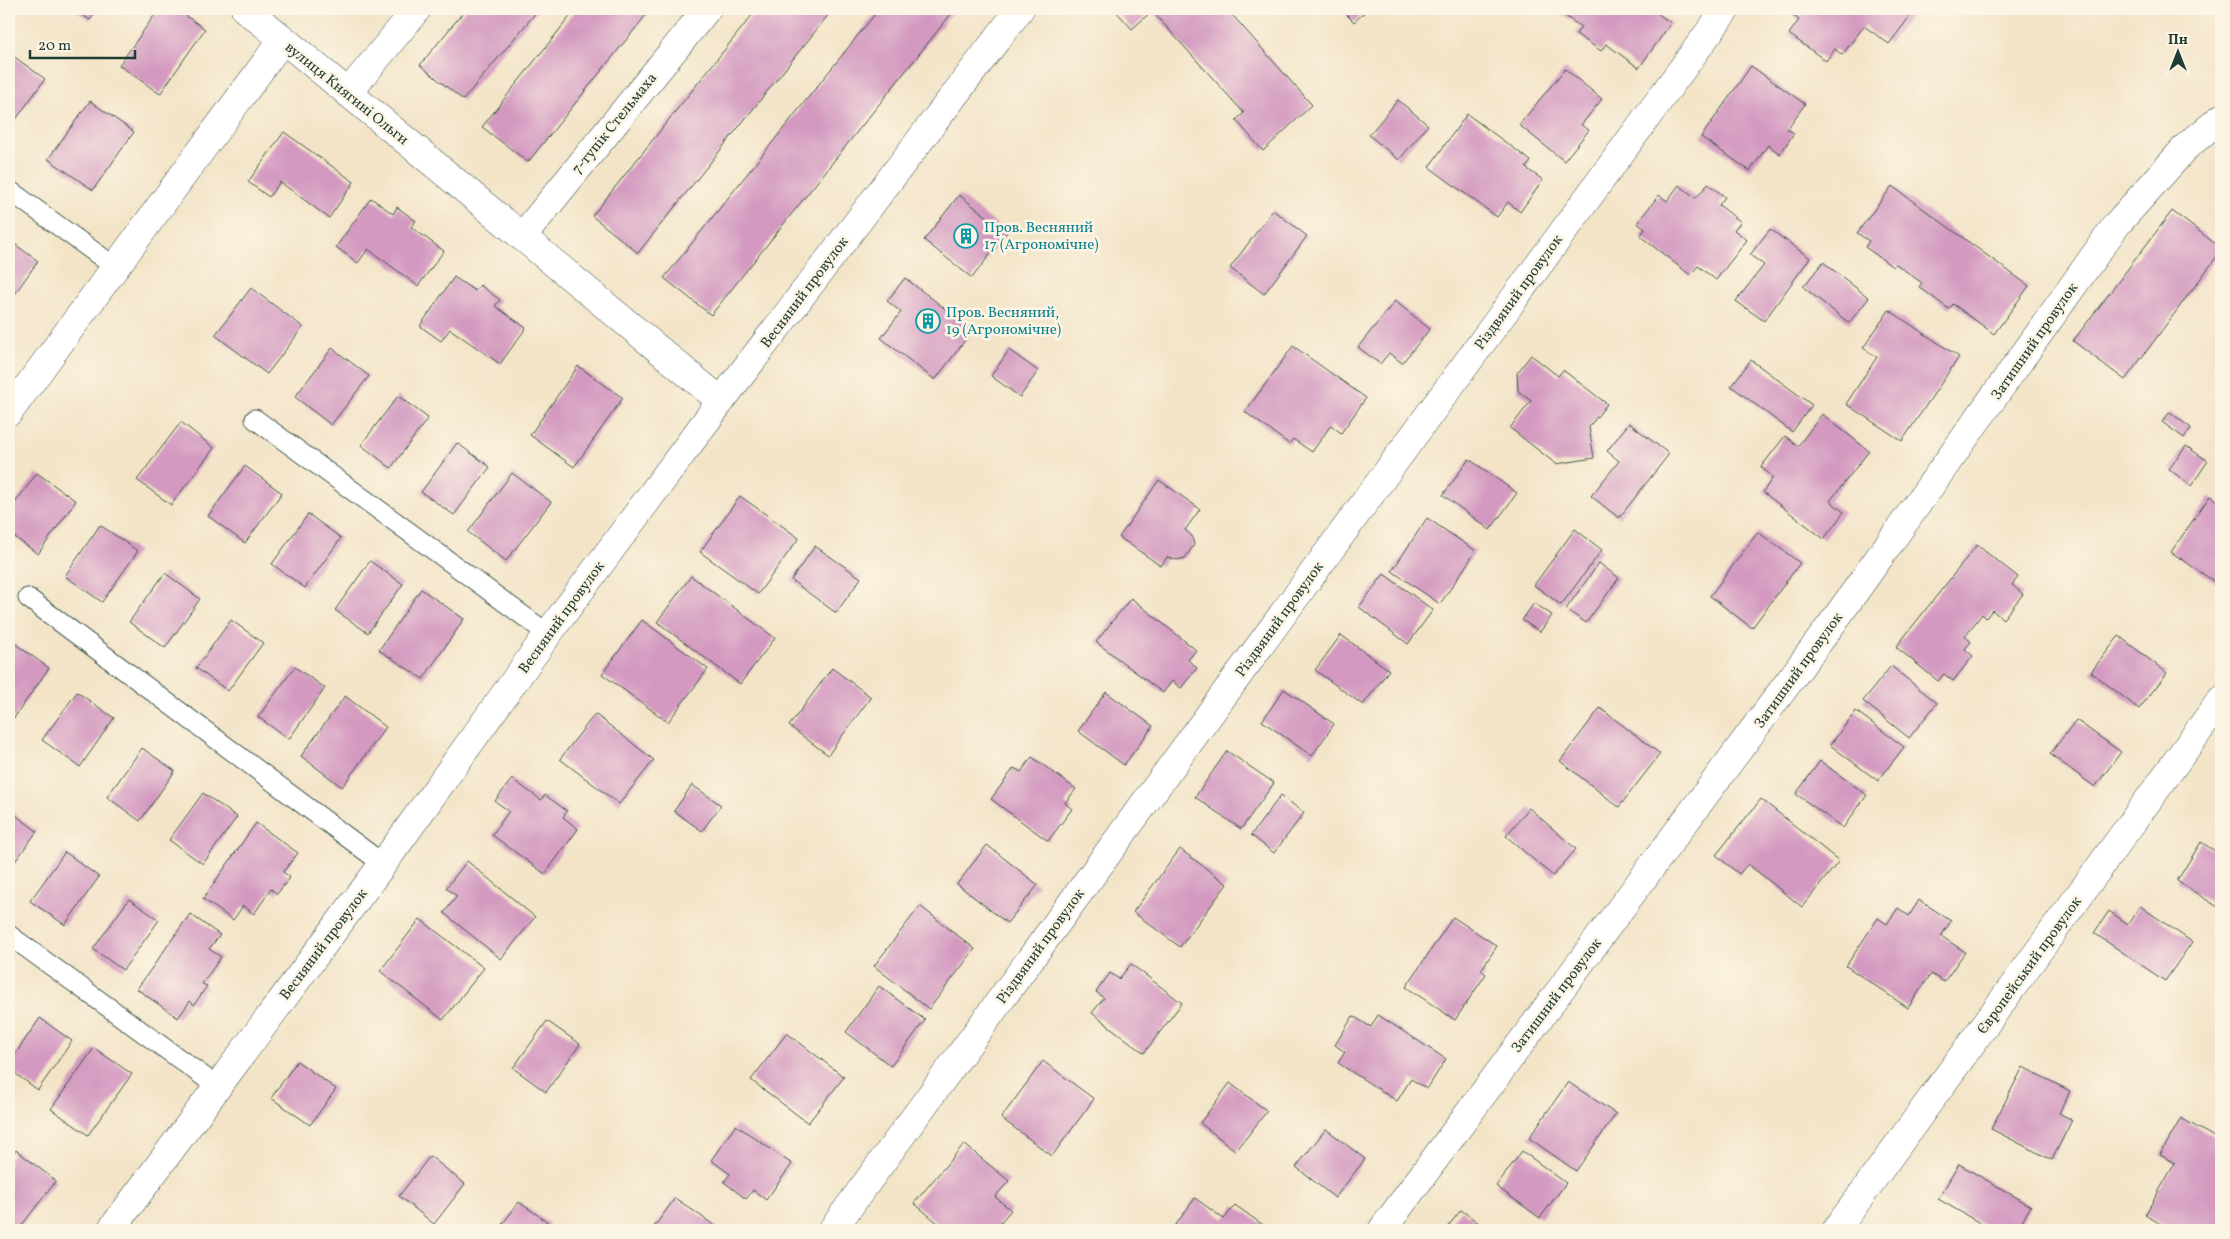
<svg xmlns="http://www.w3.org/2000/svg" width="2230" height="1239" font-family="Vollkorn,serif">
  <rect width="100%" height="100%" fill="#fcf5e5"/>
  <filter id="ink" filterUnits="userSpaceOnUse"><feTurbulence type="fractalNoise" baseFrequency=".02" numOctaves="2"/><feDisplacementMap in="SourceGraphic" scale="10" xChannelSelector="R" yChannelSelector="G"/><feConvolveMatrix kernelMatrix="1 2 1 2 8 2 1 2 1" color-interpolation-filters="sRGB"/></filter>
  <filter id="wash" filterUnits="userSpaceOnUse"><feTurbulence type="fractalNoise" baseFrequency=".0096" numOctaves="4" result="noise"/><feDisplacementMap in="SourceGraphic" scale="20" xChannelSelector="R" yChannelSelector="G"/><feGaussianBlur stdDeviation="1.12" result="paint"/><feColorMatrix in="noise" values="0 0 0 0 0 0 0 0 0 0 0 0 0 0 0 0 0 1.4 0 .05"/><feComposite in="paint" operator="in"/></filter>
  <g filter="url(#wash)">
    <rect width="100%" height="100%" fill="#f3e4c8"/>
    <g id="blocks">
      <!-- building -->
      <g fill="#d399c0">
        <path d="M73 9H98L90 20Z"/>
        <path d="M159 9H176L205 29 160 94 119 65Z"/>
        <path d="M466 9H539L463 100 420 65Z"/>
        <path d="M576 9H651L528 162 482 127Z"/>
        <path d="M757 9H833L638 253 592 216Z"/>
        <path d="M879 9H955L711 315 664 278Z"/>
        <path d="M1114 9H1227L1312 105 1263 151 1236 120 1244 113 1152 11 1132 29Z"/>
        <path d="M1341 9H1368L1354 22Z"/>
        <path d="M1555 9H1651L1671 23 1639 68 1606 44 1601 51 1576 34 1581 27Z"/>
        <path d="M1796 9H1911L1914 11 1889 44 1864 26 1842 55 1835 49 1826 61 1789 34 1799 20 1792 15Z"/>
        <path d="M9 53 45 79 14 122 9 118Z"/>
        <path d="M1751 66 1805 104 1787 129 1794 133 1780 154 1768 145 1750 171 1701 137Z"/>
        <path d="M1565 69 1602 99 1581 125 1589 130 1564 161 1519 125Z"/>
        <path d="M1398 100 1428 125 1399 160 1369 135Z"/>
        <path d="M90 101 134 132 93 190 48 159Z"/>
        <path d="M1467 114 1531 161 1526 168 1543 180 1520 212 1508 202 1497 217 1429 167Z"/>
        <path d="M284 132 354 182 329 218 280 182 269 197 248 182Z"/>
        <path d="M1708 184 1725 197 1719 205 1741 222 1734 230 1747 240 1716 280 1698 266 1690 275 1640 236 1645 229 1637 223 1659 195 1667 201 1679 185 1696 198Z"/>
        <path d="M1892 186 2029 286 1994 334 1953 304 1949 309 1919 287 1922 283 1896 264 1893 267 1865 247 1869 241 1857 233Z"/>
        <path d="M959 195 1007 232 972 278 924 240Z"/>
        <path d="M371 198 393 214 397 207 416 221 411 227 444 251 418 286 368 249 358 263 336 247Z"/>
        <path d="M1273 210 1307 236 1264 294 1230 268Z"/>
        <path d="M2172 211 2221 248V251L2125 380 2073 341Z"/>
        <path d="M1770 229 1810 258 1764 321 1736 301 1764 265 1750 255Z"/>
        <path d="M9 240 38 261 9 302Z"/>
        <path d="M1823 262 1869 298 1849 323 1803 287Z"/>
        <path d="M454 277 475 291 480 285 500 300 495 306 526 328 500 364 450 329 441 341 420 326Z"/>
        <path d="M905 278 973 330 935 380 881 338 901 312 887 301Z"/>
        <path d="M251 288 303 327 267 374 215 335Z"/>
        <path d="M1395 301 1430 329 1402 363 1389 353 1380 364 1358 347Z"/>
        <path d="M1889 310 1959 357 1902 441 1846 404 1877 357 1863 348Z"/>
        <path d="M1293 346 1366 398 1341 433 1331 425 1312 452 1293 439 1289 444 1245 412Z"/>
        <path d="M332 348 369 376 331 425 295 397Z"/>
        <path d="M1009 350 1038 371 1020 397 991 376Z"/>
        <path d="M1531 355 1558 376 1563 370 1607 404 1589 427 1594 458 1556 464 1510 428 1531 401 1518 391 1517 373Z"/>
        <path d="M1751 360 1812 405 1792 432 1731 386Z"/>
        <path d="M578 366 623 398 574 467 530 435Z"/>
        <path d="M398 396 428 418 391 468 361 445Z"/>
        <path d="M2170 412 2191 428 2184 438 2162 422Z"/>
        <path d="M1822 414 1869 451 1830 501 1844 512 1824 539 1763 492 1773 477 1761 467 1785 436 1798 446Z"/>
        <path d="M181 422 214 448 171 505 137 480Z"/>
        <path d="M1629 423 1669 454 1619 518 1591 496 1619 461 1607 451Z"/>
        <path d="M457 443 490 467 454 515 421 492Z"/>
        <path d="M2186 446 2208 461 2191 486 2169 469Z"/>
        <path d="M1469 459 1517 493 1490 530 1443 495Z"/>
        <path d="M245 466 282 493 245 543 208 516Z"/>
        <path d="M37 473 76 501 38 554 9 533V511Z"/>
        <path d="M512 473 551 502 506 561 468 532Z"/>
        <path d="M1159 480 1200 509 1185 530 1192 536 1194 545 1185 558 1177 560 1167 557 1161 566 1119 537Z"/>
        <path d="M740 496 799 538 758 594 700 552Z"/>
        <path d="M2210 496 2221 504V579L2218 584 2171 552Z"/>
        <path d="M308 514 341 538 305 588 272 564Z"/>
        <path d="M1427 518 1476 551 1440 604 1392 571Z"/>
        <path d="M100 525 138 551 102 602 65 576Z"/>
        <path d="M1575 529 1602 550 1561 605 1534 585Z"/>
        <path d="M1758 532 1800 563 1752 628 1710 596Z"/>
        <path d="M1977 545 2018 577 2012 585 2023 594 2003 619 1992 610 1986 618 1982 614 1965 636 1971 642 1965 649 1973 656 1953 681 1944 674 1938 681 1896 647Z"/>
        <path d="M815 546 861 578 836 613 791 580Z"/>
        <path d="M370 561 403 584 368 633 335 610Z"/>
        <path d="M1599 563 1619 578 1586 623 1566 609Z"/>
        <path d="M165 573 200 599 165 648 129 622Z"/>
        <path d="M1384 574 1433 610 1408 644 1359 607Z"/>
        <path d="M691 576 775 638 740 684 657 622Z"/>
        <path d="M421 589 464 619 423 679 379 650Z"/>
        <path d="M1131 598 1196 650 1188 660 1197 668 1181 688 1172 681 1163 693 1096 642Z"/>
        <path d="M1534 603 1552 615 1540 632 1522 620Z"/>
        <path d="M231 620 263 643 228 691 196 668Z"/>
        <path d="M642 620 708 669 668 722 602 674Z"/>
        <path d="M1341 635 1389 670 1363 705 1315 670Z"/>
        <path d="M2119 636 2167 673 2139 709 2091 672Z"/>
        <path d="M14 643 49 668 14 718 9 715V650Z"/>
        <path d="M1891 666 1937 703 1909 738 1863 701Z"/>
        <path d="M295 667 325 688 289 739 258 717Z"/>
        <path d="M832 668 871 697 828 755 789 726Z"/>
        <path d="M1284 689 1334 724 1312 756 1262 721Z"/>
        <path d="M77 692 114 718 80 767 42 740Z"/>
        <path d="M1106 692 1153 726 1124 765 1078 731Z"/>
        <path d="M345 696 386 727 342 787 301 756Z"/>
        <path d="M1600 708 1660 754 1619 807 1560 761Z"/>
        <path d="M1856 711 1904 747 1878 781 1830 745Z"/>
        <path d="M595 714 654 760 619 804 560 759Z"/>
        <path d="M2076 720 2121 752 2095 787 2050 754Z"/>
        <path d="M142 748 175 771 140 821 107 797Z"/>
        <path d="M1227 751 1274 783 1241 829 1195 797Z"/>
        <path d="M1032 757 1076 789 1065 803 1072 809 1048 841 991 799 1014 768 1021 772Z"/>
        <path d="M1820 761 1867 795 1843 828 1796 794Z"/>
        <path d="M512 779 541 800 545 795 567 811 563 817 578 829 545 874 492 835 509 811 495 801Z"/>
        <path d="M692 785 721 805 702 831 674 811Z"/>
        <path d="M203 793 237 817 203 864 169 840Z"/>
        <path d="M1281 795 1304 813 1274 853 1251 835Z"/>
        <path d="M1761 799 1839 861 1802 907 1748 864 1739 874 1716 855Z"/>
        <path d="M1529 808 1576 849 1553 876 1506 836Z"/>
        <path d="M9 810 37 831 9 870Z"/>
        <path d="M256 823 298 853 283 872 290 877 277 894 271 889 254 914 243 906 233 920 203 899Z"/>
        <path d="M2201 842 2221 855V909L2177 881Z"/>
        <path d="M987 845 1038 885 1007 923 957 884Z"/>
        <path d="M1180 849 1227 884 1180 947 1133 912Z"/>
        <path d="M65 852 99 877 65 925 30 901Z"/>
        <path d="M467 861 535 917 501 959 444 913 457 896 446 888Z"/>
        <path d="M129 899 159 920 123 970 93 949Z"/>
        <path d="M1919 900 1951 921 1941 936 1965 952 1944 982 1931 974 1908 1008 1846 966 1878 918 1887 924 1898 908 1909 916Z"/>
        <path d="M920 906 975 949 929 1009 874 966Z"/>
        <path d="M2140 906 2192 942 2165 981 2094 933 2109 911 2128 924Z"/>
        <path d="M190 914 220 935 209 949 221 957 202 984 207 986 194 1005 190 1001 178 1018 137 989Z"/>
        <path d="M1453 917 1497 946 1481 970 1486 974 1455 1020 1406 987Z"/>
        <path d="M420 919 484 968 443 1020 380 971Z"/>
        <path d="M1131 964 1182 1003 1144 1053 1092 1013 1104 998 1096 992 1110 973 1119 979Z"/>
        <path d="M879 986 925 1020 891 1066 846 1032Z"/>
        <path d="M1378 1015 1446 1059 1427 1089 1411 1079 1397 1101 1338 1063 1345 1052 1335 1045 1353 1016 1371 1027Z"/>
        <path d="M40 1018 72 1041 38 1090 9 1069V1063Z"/>
        <path d="M547 1021 580 1044 546 1092 513 1068Z"/>
        <path d="M787 1033 844 1077 808 1123 751 1080Z"/>
        <path d="M94 1048 132 1074 88 1135 51 1109Z"/>
        <path d="M297 1061 336 1089 310 1125 271 1098Z"/>
        <path d="M1043 1061 1094 1099 1052 1156 1001 1118Z"/>
        <path d="M2023 1067 2070 1091 2059 1113 2072 1120 2052 1160 1991 1129Z"/>
        <path d="M1568 1082 1616 1114 1576 1171 1529 1138Z"/>
        <path d="M1230 1083 1267 1111 1236 1151 1200 1123Z"/>
        <path d="M2181 1118 2221 1141V1230H2172L2145 1215 2175 1163 2160 1155Z"/>
        <path d="M736 1125 792 1164 766 1200 753 1190 746 1199 724 1182 730 1174 711 1160Z"/>
        <path d="M1326 1129 1365 1159 1335 1198 1296 1167Z"/>
        <path d="M964 1144 1009 1181 995 1197 1011 1210 994 1230H946L914 1203Z"/>
        <path d="M16 1150 56 1181 18 1230H9V1159Z"/>
        <path d="M1522 1151 1566 1183 1540 1218 1496 1186Z"/>
        <path d="M430 1156 465 1184 434 1224 399 1196Z"/>
        <path d="M1959 1164 2031 1206 2017 1230H1992L1938 1199Z"/>
        <path d="M675 1198 721 1230H652Z"/>
        <path d="M1195 1198 1224 1219 1235 1205 1270 1230H1172Z"/>
        <path d="M519 1202 549 1223 544 1230H498Z"/>
        <path d="M1461 1210 1488 1230H1445Z"/>
      </g>
    </g>
  </g>
  <g filter="url(#ink)">
    <use href="#blocks" fill-opacity="0" stroke="#3f564a" stroke-width="1"/>
    <g fill="none" stroke-linecap="round" stroke-linejoin="round">
      <!-- lane casing -->
      <g stroke="#3f564a" stroke-width="21">
        <g id="lane">
          <path d="M9 190 115 267"/>
          <path d="M255 419 548 634"/>
          <path d="M28 598 383 864"/>
          <path d="M9 935 218 1087"/>
        </g>
      </g>
      <!-- street casing -->
      <g stroke="#3f564a" stroke-width="29">
        <g id="street">
          <path d="M245 9 283 39"/>
          <path d="M348 93 417 9"/>
          <path d="M522 237 707 9"/>
          <path d="M9 412 283 39 721 401"/>
          <path d="M111 1230 383 864 548 634 721 401 1020 9"/>
          <path d="M832 1230 1726 9"/>
          <path d="M1382 1230 1834 621 2117 224 2187 146 2221 118"/>
          <path d="M1836 1230 2221 700"/>
        </g>
      </g>
      <!-- lane -->
      <use href="#lane" stroke="#fff" stroke-width="19"/>
      <!-- street -->
      <use href="#street" stroke="#fff" stroke-width="28"/>
    </g>
  </g>
  <!-- icons -->
  <defs>
    <g id="building-ring" transform="scale(1.25)"><circle r="9.5" fill="#fcf5e5" stroke="#0f9aa8" stroke-width="1.5"/><path d="M-4-6H4V6H1V3H-1V6H-4ZM-2.5-4.3h1.7v1.8h-1.7ZM.8-4.3h1.7v1.8H.8ZM-2.5-1h1.7V.8h-1.7ZM.8-1h1.7V.8H.8Z" fill="#0f9aa8"/></g>
  </defs>
  <g fill-rule="evenodd">
    <use href="#building-ring" x="966" y="236"/>
    <use href="#building-ring" x="928" y="321"/>
  </g>
  <g text-anchor="middle" stroke-width="5" stroke-linejoin="round" paint-order="stroke">
    <!-- street labels -->
    <g font-size="15" fill="#1f3d34" stroke="#fcf5e5">
      <text transform="translate(347 93) rotate(39)" y="5">вулиця Княгині Ольги</text>
      <text transform="translate(614 123) rotate(-51)" y="5">7-тупік Стельмаха</text>
      <text transform="translate(804 292) rotate(-53)" y="5">Весняний провулок</text>
      <text transform="translate(1518 292) rotate(-54)" y="5">Різдвяний провулок</text>
      <text transform="translate(2034 341) rotate(-55)" y="5">Затишний провулок</text>
      <text transform="translate(561 617) rotate(-54)" y="5">Весняний провулок</text>
      <text transform="translate(1279 619) rotate(-54)" y="5">Різдвяний провулок</text>
      <text transform="translate(1798 670) rotate(-54)" y="5">Затишний провулок</text>
      <text transform="translate(323 944) rotate(-53)" y="5">Весняний провулок</text>
      <text transform="translate(1040 946) rotate(-54)" y="5">Різдвяний провулок</text>
      <text transform="translate(2029 965) rotate(-54)" y="5">Європейський провулок</text>
      <text transform="translate(1556 995) rotate(-53)" y="5">Затишний провулок</text>
    </g>
    <!-- culture labels -->
    <g font-size="15" fill="#0d838f" stroke="#fcf5e5" text-anchor="start">
      <text x="984" y="232">Пров. Весняний<tspan x="984" dy="17">17 (Агрономічне)</tspan></text>
      <text x="946" y="317">Пров. Весняний,<tspan x="946" dy="17">19 (Агрономічне)</tspan></text>
    </g>
  </g>
  <!-- margin -->
  <rect width="2230" height="1239" fill="none" stroke="#fcf5e5" stroke-width="30"/>
  <!-- north arrow -->
  <g transform="translate(2178 52)" stroke="#fcf5e5" stroke-width="4" paint-order="stroke">
  <path d="M0-4L9 19L0 12L-9 19Z" fill="#1f3d34"/>
  <text y="-8" font-size="14" font-weight="bold" text-anchor="middle" fill="#1f3d34">Пн</text>
  </g>
  <!-- scale -->
  <path d="M30 50v8h105v-8" fill="none" stroke="#1f3d34" stroke-width="2.5"/>
  <text x="38" y="50" font-size="15" fill="#1f3d34" stroke="#fcf5e5" stroke-width="4" paint-order="stroke">20 m</text>
</svg>
